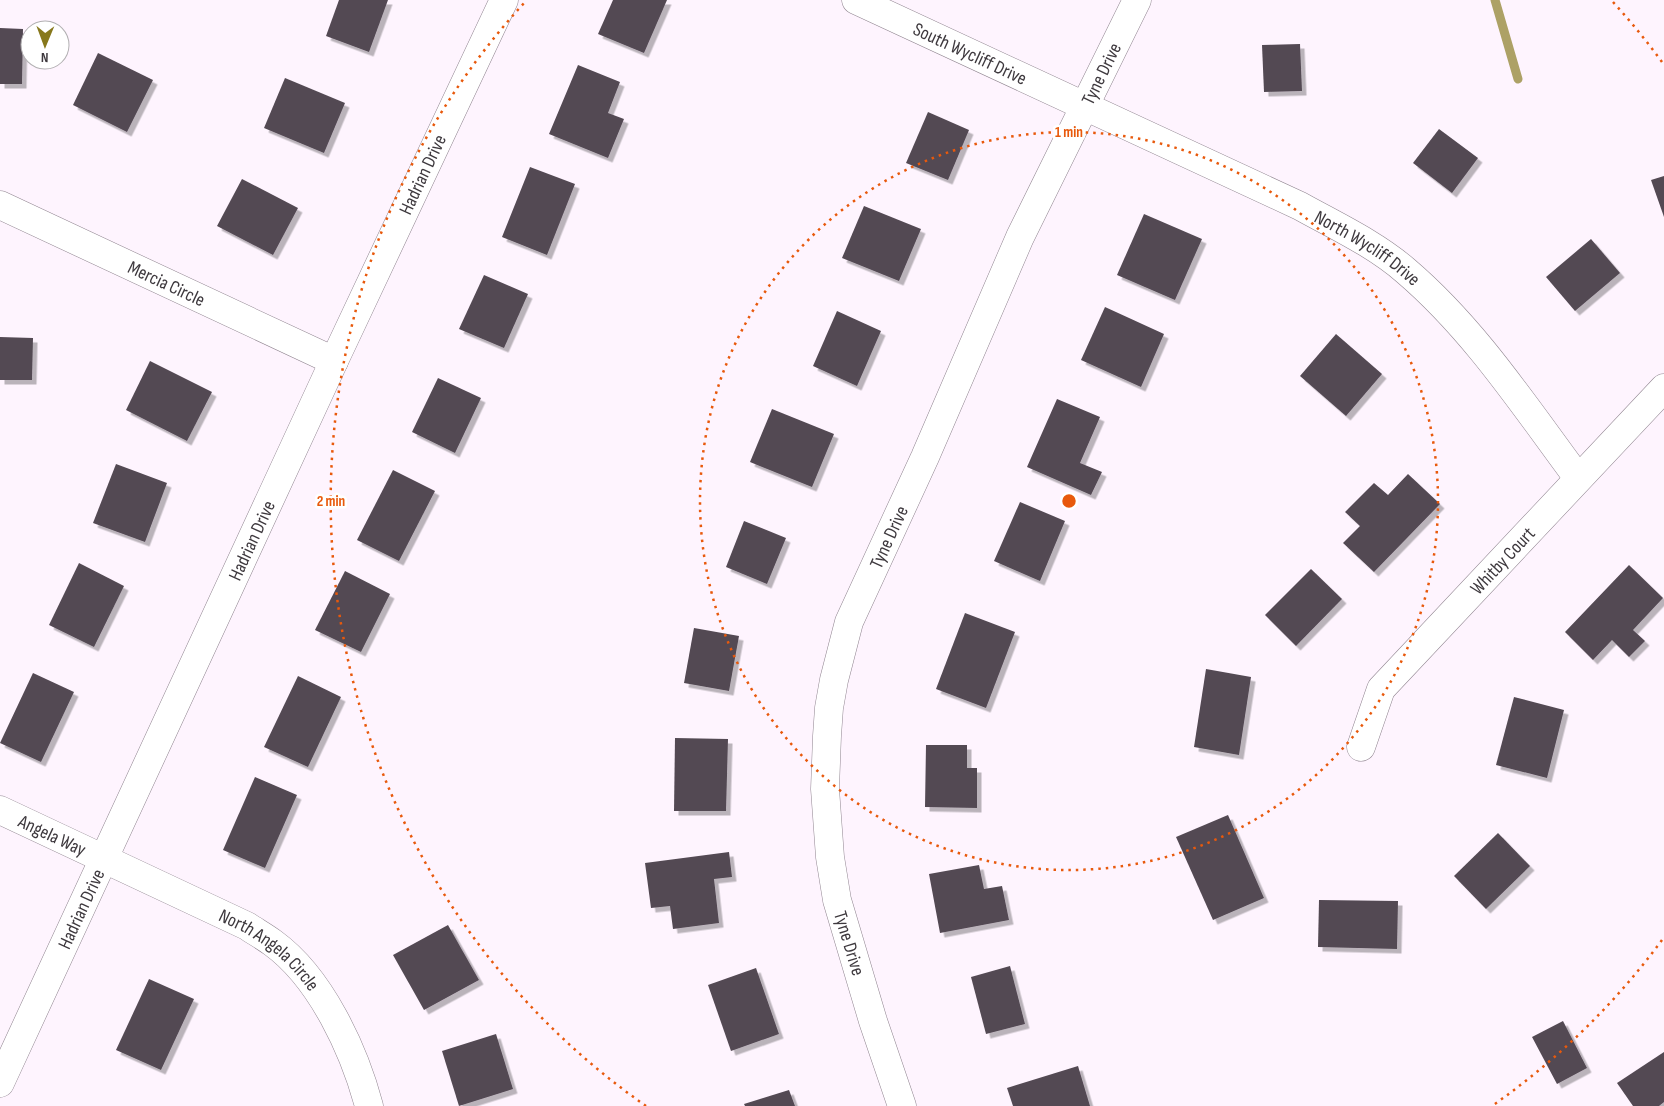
<svg xmlns="http://www.w3.org/2000/svg" width="1664" height="1106" font-family="'Sofia Sans Condensed',sans-serif">
  <defs>
    <filter id="shadow"><feDropShadow dx="4.5" dy="4.5" stdDeviation="0" flood-color="#0004"/></filter>
  </defs>
  <rect width="100%" height="100%" fill="#fef4fe"/>
  <g fill="none" stroke-linecap="round" stroke-linejoin="round">
    <!-- stream -->
    <path stroke="#ada166" stroke-width="9" d="M1495 0 1518 79"/>
  </g>
  <!-- building -->
  <g fill="#534953" filter="url(#shadow)">
    <path d="M339 0H388L369 52 326 36Z"/>
    <path d="M613 0H667L644 53 598 34Z"/>
    <path d="M0 28 23 29 22 84H0Z"/>
    <path d="M1300 44 1302 91 1264 92 1262 45Z"/>
    <path d="M98 53 153 80 127 132 73 105Z"/>
    <path d="M578 65 620 82 608 113 624 119 608 158 549 134Z"/>
    <path d="M285 78 345 103 324 153 264 128Z"/>
    <path d="M928 112 969 130 948 180 906 163Z"/>
    <path d="M1439 129 1478 158 1452 193 1413 163Z"/>
    <path d="M530 167 575 184 547 255 502 237Z"/>
    <path d="M1664 176V217L1651 180Z"/>
    <path d="M242 179 298 208 273 255 217 226Z"/>
    <path d="M864 206 921 229 899 281 842 258Z"/>
    <path d="M1144 214 1202 239 1175 300 1117 275Z"/>
    <path d="M1591 239 1620 273 1575 311 1546 277Z"/>
    <path d="M484 275 528 294 504 348 459 329Z"/>
    <path d="M1105 307 1164 334 1141 387 1081 360Z"/>
    <path d="M837 311 881 331 857 386 813 366Z"/>
    <path d="M1336 334 1382 374 1346 416 1300 376Z"/>
    <path d="M0 337 33 338 32 380H0Z"/>
    <path d="M150 361 212 392 187 441 126 410Z"/>
    <path d="M438 378 481 398 455 453 412 432Z"/>
    <path d="M1057 399 1100 417 1080 463 1102 472 1091 495 1027 467Z"/>
    <path d="M772 409 834 434 812 487 750 462Z"/>
    <path d="M116 464 167 483 145 542 93 523Z"/>
    <path d="M393 470 435 491 399 561 357 540Z"/>
    <path d="M1408 474 1440 504 1374 572 1343 543 1360 526 1345 512 1374 483 1388 495Z"/>
    <path d="M1020 502 1065 521 1040 581 994 561Z"/>
    <path d="M744 521 786 538 767 584 726 567Z"/>
    <path d="M79 563 124 586 94 647 49 625Z"/>
    <path d="M1629 565 1663 598 1633 630 1645 641 1629 657 1612 640 1593 660 1565 632Z"/>
    <path d="M1311 569 1342 599 1296 646 1265 615Z"/>
    <path d="M345 571 390 594 361 652 315 630Z"/>
    <path d="M965 613 1015 632 986 708 936 689Z"/>
    <path d="M694 628 739 636 729 691 684 683Z"/>
    <path d="M1206 669 1251 677 1239 755 1194 747Z"/>
    <path d="M33 673 74 692 41 762 0 743Z"/>
    <path d="M298 676 341 697 308 767 264 747Z"/>
    <path d="M1514 697 1564 710 1547 778 1496 765Z"/>
    <path d="M675 738 728 739 726 811H674Z"/>
    <path d="M926 745H967V768H977V808L925 807Z"/>
    <path d="M255 777 297 795 265 868 223 850Z"/>
    <path d="M1228 815 1264 898 1213 920 1176 837Z"/>
    <path d="M1498 833 1530 866 1486 909 1454 876Z"/>
    <path d="M729 852 732 877 714 879 719 923 673 929 670 906 651 908 645 863Z"/>
    <path d="M979 865 984 889 1002 886 1009 920 940 933 929 874Z"/>
    <path d="M1319 900 1398 901 1397 949 1318 947Z"/>
    <path d="M448 925 479 980 424 1010 393 955Z"/>
    <path d="M1010 966 1025 1024 986 1034 971 977Z"/>
    <path d="M756 968 779 1034 731 1051 708 985Z"/>
    <path d="M149 979 194 999 161 1070 116 1050Z"/>
    <path d="M1563 1021 1587 1068 1557 1084 1532 1037Z"/>
    <path d="M496 1034 513 1089 459 1106 442 1051Z"/>
    <path d="M1664 1052V1102L1659 1106H1633L1617 1083Z"/>
    <path d="M1078 1066 1090 1106H1013L1007 1088Z"/>
    <path d="M789 1090 795 1106H745L744 1104Z"/>
  </g>
  <g fill="none" stroke-linecap="round" stroke-linejoin="round">
    <!-- minor casing -->
    <g stroke="#908590" stroke-width="29">
      <g id="minor">
        <path id="s1" d="M856 0 1300 206C1336 226 1375 244 1406 271 1475 330 1525 407 1578 478"/>
        <path id="s2" d="M0 205 334 361"/>
        <path id="s3" d="M1361 747 1381 689 1664 388"/>
        <path id="s4" d="M0 810 247 926C256 932 265 937 273 943 321 978 354 1050 369 1106"/>
        <path id="s5" d="M0 1083 334 361 504 0"/>
        <path id="s6" d="M902 1106 873 1021 837 900 830 857 825 789 827 736 829 708 834 680 849 622 925 457 1020 237 1137 0"/>
      </g>
    </g>
    <!-- minor -->
    <use href="#minor" stroke="#fff" stroke-width="28"/>
  </g>
  <!-- distance rings -->
  <g fill="none" stroke="#e8590c" stroke-width="2.5" stroke-dasharray="2.5 5">
    <circle cx="1069" cy="501" r="369"/>
    <path d="M1662 940A738 738 0 0 1 1492 1106M646 1106A738 738 0 0 1 525 2M1613 2A738 738 0 0 1 1662 62"/>
  </g>
  <g text-anchor="middle" stroke-width="5" stroke-linejoin="round" paint-order="stroke">
    <!-- street labels -->
    <g font-size="19" fill="#3e393e" stroke="#fff">
      <text dy="7" stroke="none"><textPath href="#s1" startOffset="126">South Wycliff Drive</textPath></text>
      <text dy="7" stroke="none"><textPath href="#s6" startOffset="1101">Tyne Drive</textPath></text>
      <text dy="7" stroke="none"><textPath href="#s5" startOffset="1002">Hadrian Drive</textPath></text>
      <text dy="7" stroke="none"><textPath href="#s1" startOffset="569">North Wycliff Drive</textPath></text>
      <text dy="7" stroke="none"><textPath href="#s2" startOffset="184">Mercia Circle</textPath></text>
      <text dy="7" stroke="none"><textPath href="#s6" startOffset="591">Tyne Drive</textPath></text>
      <text dy="7" stroke="none"><textPath href="#s5" startOffset="598">Hadrian Drive</textPath></text>
      <text dy="7" stroke="none"><textPath href="#s3" startOffset="238">Whitby Court</textPath></text>
      <text dy="7" stroke="none"><textPath href="#s4" startOffset="58">Angela Way</textPath></text>
      <text dy="7" stroke="none"><textPath href="#s5" startOffset="192">Hadrian Drive</textPath></text>
      <text transform="translate(850 943) rotate(73)" y="7">Tyne Drive</text>
      <text dy="7" stroke="none"><textPath href="#s4" startOffset="305">North Angela Circle</textPath></text>
    </g>
  </g>
  <circle cx="1069" cy="501" r="8" fill="#e8590c" stroke="#fff" stroke-width="2.5"/>
  <g font-size="15" text-anchor="middle" font-weight="bold" fill="#e8590c" stroke="#fff" stroke-width="5" stroke-linejoin="round" paint-order="stroke">
    <text x="1069" y="137">1 min</text>
    <text x="331" y="506">2 min</text>
  </g>
  <!-- north arrow -->
  <g transform="translate(45 45) rotate(181)"><circle r="24" fill="#ffffff" stroke="#b2b0b2"/>
  <path d="M0-4L9 19L0 12L-9 19Z" fill="#87781c"/>
  <text y="-8" font-size="14" font-weight="bold" text-anchor="middle" fill="#3e393e">N</text>
  </g>
</svg>
